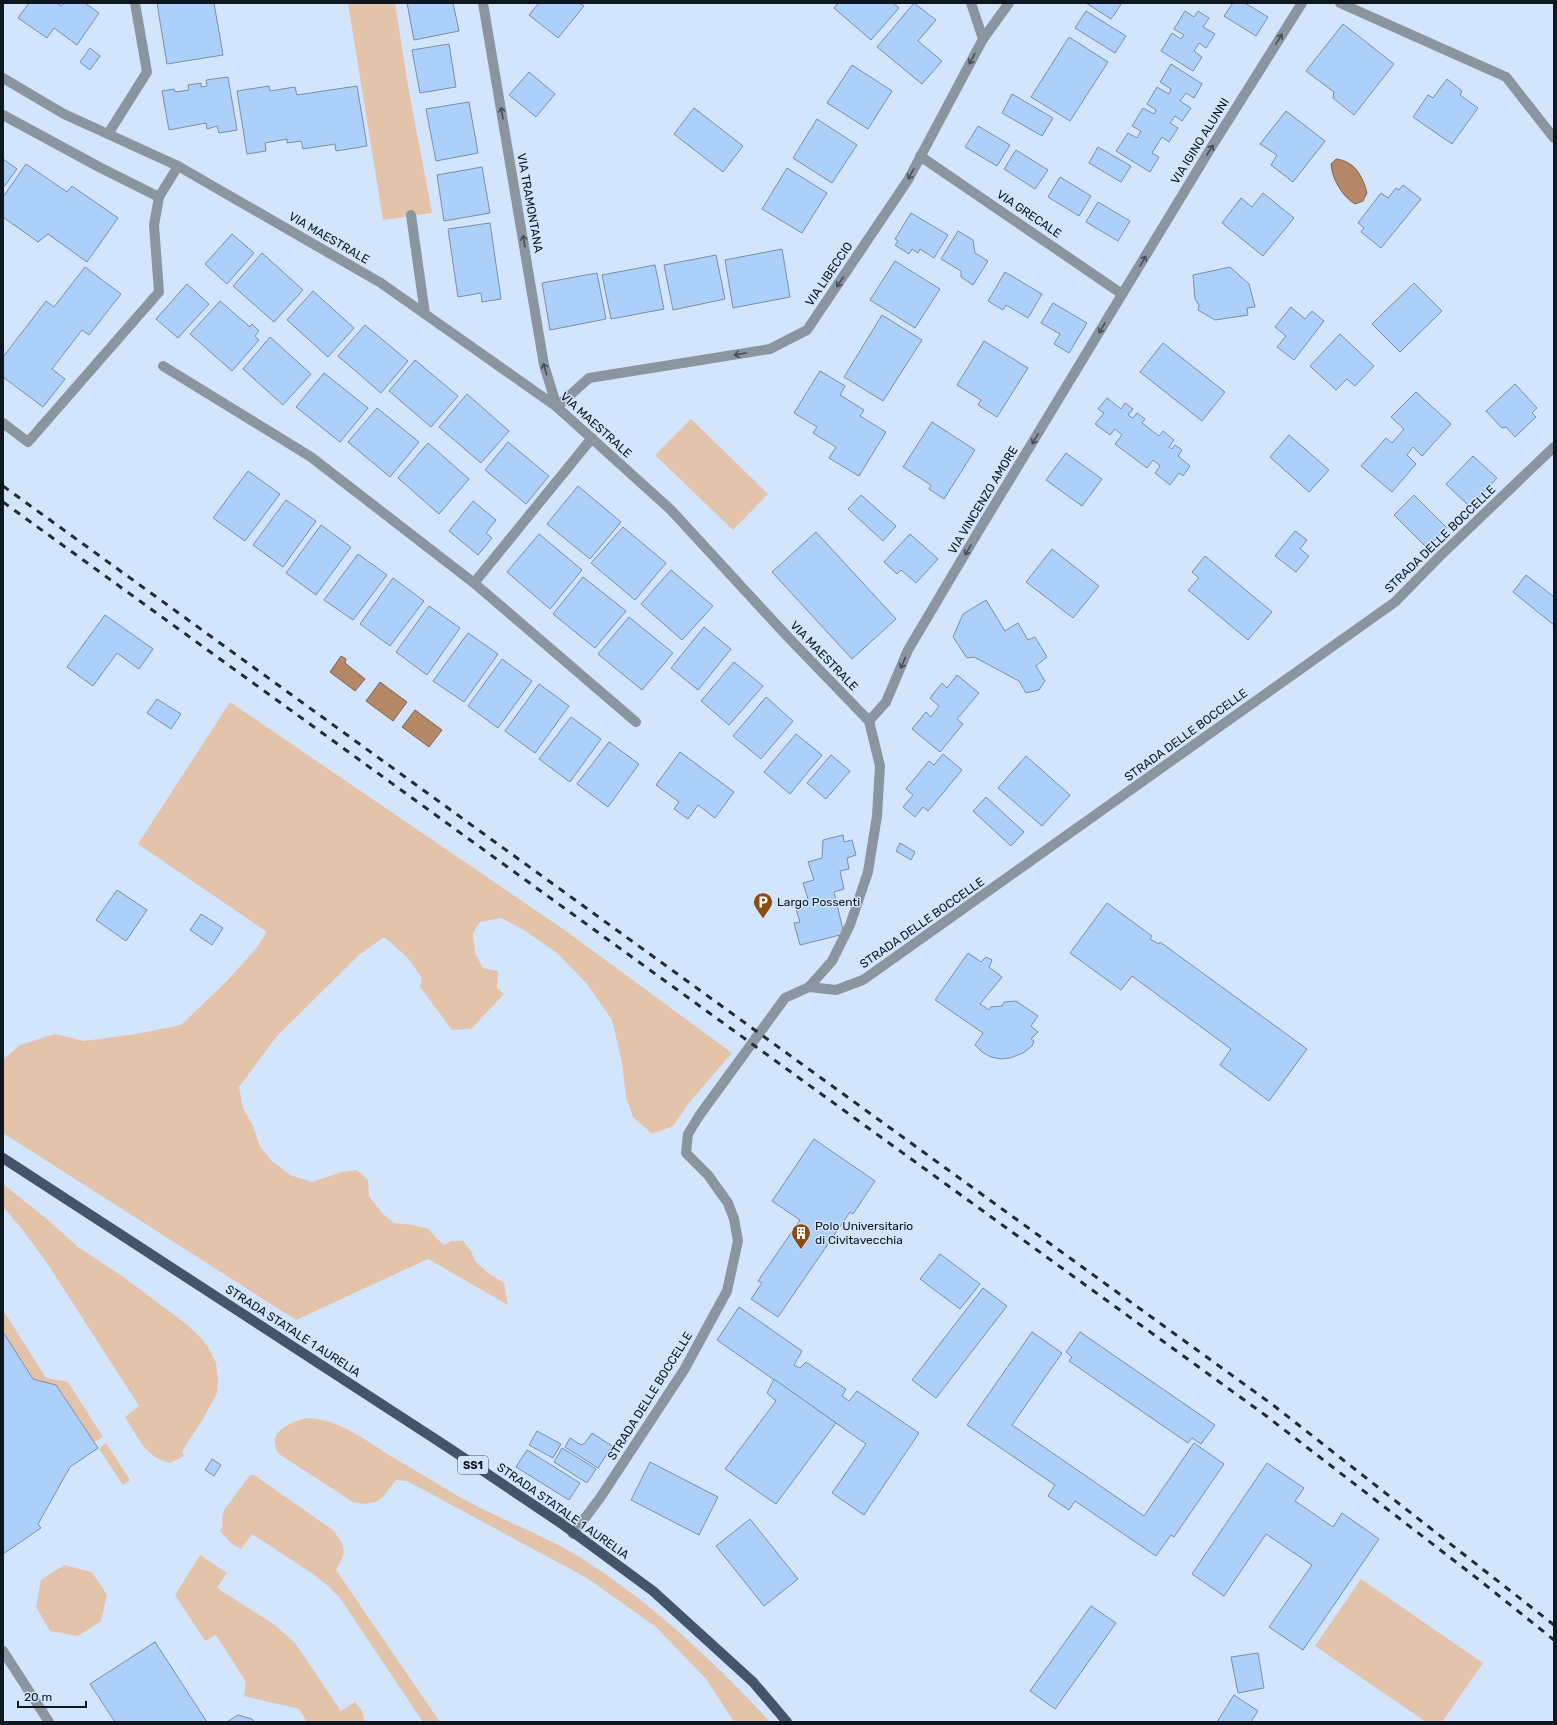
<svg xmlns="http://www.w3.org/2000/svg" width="1557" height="1725" font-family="Rubik,sans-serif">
  <rect width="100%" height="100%" fill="#d3e5fc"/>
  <!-- green -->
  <g fill="#e4c3ab">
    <path d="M348 3H395L408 86 432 213 383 220Z"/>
    <path d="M691 419 768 494 733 530 655 455Z"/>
    <path d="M230 702 566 931 732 1053 688 1104 673 1126 652 1134 633 1117 626 1097 622 1063 612 1020 587 984 557 953 524 930 501 918 480 922 473 933 475 953 483 968 498 971 497 988 504 994 471 1029 452 1030 420 987 422 978 407 957 384 937 359 955 277 1036 239 1087 243 1108 253 1126 260 1147 272 1161 290 1175 312 1182 342 1172 357 1170 368 1180 369 1196 382 1213 394 1223 413 1225 429 1229 435 1237 444 1245 451 1241H463L471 1251 475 1261 488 1273 504 1283 508 1305 428 1259 296 1320 3 1133V1060L20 1045 55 1034 84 1041 136 1034 181 1025 225 983 255 950 267 932 138 844Z"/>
    <path d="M3 1184 48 1220 78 1247 122 1276 185 1323 200 1337 208 1347 216 1363 218 1380 217 1393 203 1419 182 1451 184 1456 170 1463C146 1458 137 1436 125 1417L139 1406 47 1263 22 1229 3 1207Z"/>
    <path d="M3 1310 46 1378 68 1382 103 1437 94 1442 56 1385 33 1379 3 1332Z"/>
    <path d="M308 1418C338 1419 364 1439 389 1455 410 1467 431 1480 451 1492 494 1518 544 1534 586 1561 655 1606 715 1662 770 1722H734L707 1680 656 1627 587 1578 407 1481 396 1480 382 1498 375 1502 365 1504 353 1502 279 1454C264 1433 291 1421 308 1418Z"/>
    <path d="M106 1443 130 1480 123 1485 99 1449Z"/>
    <path d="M250 1475H254L333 1530C346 1548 347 1551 336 1570L440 1722H423L340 1598 328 1586 313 1574 252 1534 241 1549 232 1544 220 1531 223 1526 222 1518 224 1510Z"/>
    <path d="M200 1555 227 1573 217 1588 275 1625 295 1643 341 1711 355 1702 362 1711 365 1722H307L299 1709 244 1696 246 1682 216 1635 205 1641 175 1595Z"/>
    <path d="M64 1565 92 1572 107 1595 101 1621 78 1636 50 1631 36 1607 41 1580Z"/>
    <path d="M1361 1579 1483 1663 1442 1722H1426L1315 1646Z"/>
  </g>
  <!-- water -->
  <g fill="#b48766" stroke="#826551">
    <path d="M1336 159C1355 161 1363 177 1367 193L1363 201 1355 204C1342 196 1332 179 1331 164Z"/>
    <path d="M341 656 346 659 345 663 365 679 355 691 330 672Z"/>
    <path d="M380 682 407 702 393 721 366 701Z"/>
    <path d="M415 710 442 730 429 747 402 727Z"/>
  </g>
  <!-- building -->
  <g fill="#add0fb" stroke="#798da7">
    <path d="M29 3H57L61 6 64 3H85L99 13 77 45 54 28 47 38 18 18Z"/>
    <path d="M157 3H214L223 55 167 64Z"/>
    <path d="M407 3H453L459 31 414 40Z"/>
    <path d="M539 3H579L584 6 558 38 529 15Z"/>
    <path d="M838 3H893L899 8 871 40 834 8Z"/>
    <path d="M914 3 936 20 918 41 942 61 922 84 877 47Z"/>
    <path d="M1086 3H1122L1111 19Z"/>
    <path d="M1233 3H1245L1268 17 1256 36 1224 16Z"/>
    <path d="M1086 11 1126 36 1115 53 1075 28Z"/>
    <path d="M1185 11 1194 17 1198 11 1209 18 1203 27 1215 34 1206 48 1199 43 1194 51 1202 57 1193 71 1161 51 1172 33 1181 39 1184 35 1174 29Z"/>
    <path d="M1343 24 1394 64 1354 115 1333 98 1334 92 1306 71Z"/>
    <path d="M1069 37 1108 62 1070 121 1031 97Z"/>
    <path d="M449 44 456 87 420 93 412 50Z"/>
    <path d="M90 48 100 56 90 70 80 62Z"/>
    <path d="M1171 64 1202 84 1194 98 1186 93 1180 101 1191 108 1182 121 1175 116 1170 123 1178 128 1169 142 1162 137 1152 153 1159 157 1150 172 1116 151 1128 133 1137 138 1141 131 1132 126 1143 108 1154 114 1156 110 1147 104 1157 87 1169 94 1171 89 1160 82Z"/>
    <path d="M852 65 892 91 868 129 827 103Z"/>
    <path d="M529 72 555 94 536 117 509 95Z"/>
    <path d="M228 77 237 130 219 133 217 126 207 129 206 123 169 130 162 91 174 89 175 92 189 90 188 85 201 83V87L207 86 206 80Z"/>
    <path d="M1447 79 1462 91 1460 95 1478 108 1452 144 1413 117 1428 95 1433 98Z"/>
    <path d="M269 86 270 91 295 87 297 95 357 86 367 146 336 151 335 144 303 149 301 141 287 143V139L265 143 266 151 247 154 237 91Z"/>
    <path d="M1012 94 1053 118 1042 136 1002 113Z"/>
    <path d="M469 102 478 153 436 161 426 109Z"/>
    <path d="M694 108 743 146 723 172 674 134Z"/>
    <path d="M1286 111 1325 141 1293 182 1271 165 1277 155 1260 144Z"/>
    <path d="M817 119 857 145 832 183 793 158Z"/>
    <path d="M978 126 1010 145 997 166 965 147Z"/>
    <path d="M1098 147 1131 166 1121 182 1089 163Z"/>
    <path d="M1016 150 1048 170 1035 189 1004 169Z"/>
    <path d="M3 159 17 169 3 188Z"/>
    <path d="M26 164 67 192 72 186 118 218 87 262 48 234 38 242 3 217V197Z"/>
    <path d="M482 167 490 213 444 221 437 175Z"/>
    <path d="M787 168 827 193 802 233 762 209Z"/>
    <path d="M1060 177 1091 196 1079 216 1048 197Z"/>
    <path d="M1403 185 1421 199 1381 248 1361 232 1364 228 1358 223 1381 193 1388 198 1396 188 1399 190Z"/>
    <path d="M1263 193 1294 218 1263 256 1222 223 1241 198 1252 207Z"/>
    <path d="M1098 202 1130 221 1118 241 1086 222Z"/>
    <path d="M911 213 948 235 934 258 920 249 918 253 912 249 909 254 895 245 898 241 895 239Z"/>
    <path d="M490 223 501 299 482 302 481 293 458 297 448 229Z"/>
    <path d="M958 231 973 240 975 253 988 261 973 285 961 277V271L941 259Z"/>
    <path d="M232 234 254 253 227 284 205 264Z"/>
    <path d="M782 249 790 297 733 308 725 260Z"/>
    <path d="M262 253 303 290 274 322 233 286Z"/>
    <path d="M716 255 725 299 673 310 664 265Z"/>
    <path d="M895 261 940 289 915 328 870 300Z"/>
    <path d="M655 265 664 309 611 319 602 275Z"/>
    <path d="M85 267 121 294 89 335 82 330 52 369 65 379 43 407 3 377V357L46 301 54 307Z"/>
    <path d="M1230 267 1249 284 1255 307 1247 308 1248 315 1215 320 1198 310 1199 305 1195 299 1193 275Z"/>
    <path d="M1005 272 1042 294 1028 318 1006 305 1003 310 988 301Z"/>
    <path d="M597 273 606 319 550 330 542 283Z"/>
    <path d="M1414 283 1442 311 1400 352 1372 324Z"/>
    <path d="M187 284 209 304 178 338 156 319Z"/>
    <path d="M313 291 354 328 328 357 287 320Z"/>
    <path d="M220 301 250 327 252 324 259 331 255 336 259 340 232 371 190 334Z"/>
    <path d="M1053 303 1087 323 1069 353 1054 344 1060 334 1041 323Z"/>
    <path d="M1291 307 1305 319 1312 311 1324 321 1294 360 1277 347 1286 336 1275 327Z"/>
    <path d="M882 315 922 340 883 401 844 377Z"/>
    <path d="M365 325 408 361 381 393 338 356Z"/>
    <path d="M1340 334 1374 366 1355 386 1347 379 1336 390 1310 366Z"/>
    <path d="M270 337 311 374 283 405 243 369Z"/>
    <path d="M984 341 1028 368 997 417 978 405 981 400 957 385Z"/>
    <path d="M1163 343 1225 392 1202 421 1140 372Z"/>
    <path d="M415 360 458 396 431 427 389 391Z"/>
    <path d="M820 371 845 386 840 395 864 410 860 416 886 432 859 476 829 458 836 447 813 433 817 427 794 413Z"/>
    <path d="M324 373 368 408 340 442 296 407Z"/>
    <path d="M1515 384 1537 408 1532 413 1536 417 1515 437 1506 427 1502 428 1486 411Z"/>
    <path d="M1416 392 1451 424 1422 456 1413 447 1407 455 1416 464 1392 492 1361 466 1386 438 1392 443 1404 429 1391 417Z"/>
    <path d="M467 394 509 431 481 463 439 427Z"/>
    <path d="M1107 398 1121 409 1125 403 1133 409 1128 415 1133 418 1137 413 1145 419 1142 423 1159 436 1163 431 1174 440 1169 447 1172 449 1175 445 1182 450 1178 456 1190 466 1183 476 1179 473 1170 485 1155 473 1160 466 1153 460 1147 468 1115 444 1122 435 1115 429 1110 435 1095 424 1104 413 1098 409Z"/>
    <path d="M377 408 419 442 390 477 348 442Z"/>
    <path d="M932 422 975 450 944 499 929 489 931 485 903 467Z"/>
    <path d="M1289 435 1329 470 1309 492 1270 457Z"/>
    <path d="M508 442 549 476 526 504 485 470Z"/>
    <path d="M428 443 469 479 439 514 398 478Z"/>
    <path d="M1066 453 1102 479 1082 506 1046 480Z"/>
    <path d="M1473 456 1497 478 1470 507 1446 484Z"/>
    <path d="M248 471 280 494 245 541 213 518Z"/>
    <path d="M578 486 621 522 590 559 547 524Z"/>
    <path d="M861 495 896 526 883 541 848 509Z"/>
    <path d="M1414 495 1447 528 1427 548 1394 515Z"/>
    <path d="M286 500 316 521 283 567 253 545Z"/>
    <path d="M473 501 496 520 486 533 492 538 478 555 449 531Z"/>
    <path d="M321 525 351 547 316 595 286 573Z"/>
    <path d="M623 527 666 563 635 600 591 563Z"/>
    <path d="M1295 531 1307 540 1300 549 1309 556 1296 572 1275 556Z"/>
    <path d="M816 532 896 619 852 659 772 572Z"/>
    <path d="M539 534 582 570 550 609 507 572Z"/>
    <path d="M910 534 938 559 916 583 901 570 897 574 884 562Z"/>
    <path d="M1052 549 1099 586 1073 618 1026 582Z"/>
    <path d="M358 554 387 575 353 620 324 600Z"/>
    <path d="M1205 556 1272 612 1248 640 1188 590 1199 578 1192 572Z"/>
    <path d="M671 570 713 606 682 640 641 604Z"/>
    <path d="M1526 575 1554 597V625L1513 592Z"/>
    <path d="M583 577 626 611 595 648 553 614Z"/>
    <path d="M393 578 424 601 390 646 360 624Z"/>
    <path d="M986 600 1005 631 1018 623 1028 640 1035 637 1047 657 1036 666 1045 681 1039 690 1026 693 1019 681 974 657 967 658 953 637 963 614Z"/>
    <path d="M429 606 460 628 427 675 396 652Z"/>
    <path d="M105 615 153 649 139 669 117 653 93 686 67 667Z"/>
    <path d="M629 617 673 653 642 690 598 654Z"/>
    <path d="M704 627 731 649 698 690 671 668Z"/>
    <path d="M468 633 498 654 464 702 433 681Z"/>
    <path d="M502 659 532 681 498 728 468 706Z"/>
    <path d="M734 662 763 686 729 725 701 701Z"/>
    <path d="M957 675 979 693 957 719 963 724 940 752 912 729 926 712 931 717 939 706 930 698 942 683 947 688Z"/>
    <path d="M539 684 569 706 535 753 505 731Z"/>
    <path d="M766 697 793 721 761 759 733 736Z"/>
    <path d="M157 699 181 714 171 729 147 713Z"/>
    <path d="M571 717 601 739 570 782 539 759Z"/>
    <path d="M796 734 822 755 790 794 764 772Z"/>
    <path d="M609 742 639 764 608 807 577 784Z"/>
    <path d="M680 752 734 792 715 818 698 805 688 819 674 809 679 802 656 785Z"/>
    <path d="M943 754 962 770 928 811 923 807 915 817 903 807 913 795 906 789 929 761 934 765Z"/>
    <path d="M831 755 850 771 826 799 807 783Z"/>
    <path d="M1026 756 1070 795 1042 826 998 788Z"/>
    <path d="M986 797 1024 832 1011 846 973 811Z"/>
    <path d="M843 835 844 842 852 840 856 855 847 858 849 869 840 871 844 889 834 892 844 934 800 945 794 923 800 922 794 903 808 899 803 883 814 880 808 862 822 858 823 840Z"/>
    <path d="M900 843 915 852 911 860 896 851Z"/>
    <path d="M117 890 147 910 126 941 96 920Z"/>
    <path d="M1107 903 1152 936 1150 939 1159 944 1160 942 1307 1049 1269 1101 1220 1065 1231 1049 1132 976 1121 990 1070 953Z"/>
    <path d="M201 914 223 928 212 945 190 930Z"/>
    <path d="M968 953 981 962 986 957 992 960 989 967 1002 977 980 1004 989 1010 991 1007 1002 1006 1004 1002 1016 1001 1038 1016 1031 1026 1038 1032 1031 1039 1034 1041 1032 1046 1023 1053 1010 1058 1001 1059 991 1057 982 1052 975 1045 983 1033 935 1000Z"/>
    <path d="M814 1139 875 1181 853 1214 850 1212 778 1317 751 1299 762 1283 758 1281 800 1220 772 1201Z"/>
    <path d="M940 1254 980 1284 960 1309 920 1279Z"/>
    <path d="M983 1288 1007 1306 936 1398 912 1380Z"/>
    <path d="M739 1307 802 1351 794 1365 800 1368 806 1362 846 1389 842 1396 849 1401 857 1391 919 1433 864 1515 832 1493 866 1444 717 1340Z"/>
    <path d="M3 1332 33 1379 56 1385 98 1448 70 1467 38 1524 41 1528 3 1554Z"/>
    <path d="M1032 1332 1062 1353 1012 1425 1144 1516 1194 1443 1224 1464 1174 1537 1171 1535 1156 1556 1075 1501 1069 1510 1048 1496 1055 1485 967 1425Z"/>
    <path d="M1080 1332 1215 1425 1201 1444 1192 1438 1188 1443 1069 1361 1072 1357 1066 1352Z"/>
    <path d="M774 1379 836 1423 776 1504 725 1469 776 1401 767 1393Z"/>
    <path d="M537 1431 561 1444 553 1458 529 1445Z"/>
    <path d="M592 1433 612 1446 598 1468 565 1447 570 1438 581 1445 585 1443Z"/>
    <path d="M562 1448 596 1469 587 1483 554 1462Z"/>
    <path d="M527 1450 580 1483 569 1500 516 1467Z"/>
    <path d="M212 1459 221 1465 214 1476 205 1470Z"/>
    <path d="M650 1462 718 1497 699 1535 631 1500Z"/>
    <path d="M1267 1463 1304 1488 1295 1501 1333 1527 1342 1513 1379 1539 1303 1650 1269 1627 1312 1565 1266 1534 1224 1596 1192 1574Z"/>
    <path d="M750 1519 798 1579 764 1606 716 1546Z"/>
    <path d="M1091 1606 1116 1623 1055 1709 1030 1691Z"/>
    <path d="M155 1642 207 1722H115L90 1684Z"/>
    <path d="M1258 1653 1264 1688 1238 1693 1231 1657Z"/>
    <path d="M1234 1695 1258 1711 1251 1722H1217Z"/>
    <path d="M238 1715 252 1719 254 1722H227Z"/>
  </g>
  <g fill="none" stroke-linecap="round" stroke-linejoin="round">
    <!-- minor -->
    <g stroke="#8b95a0" stroke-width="10">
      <path d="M483 3 544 365 557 407 589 378 770 349 807 330 908 180 983 39 1009 3"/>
      <path d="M971 3 983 39"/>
      <path d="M1340 3 1506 77 1554 138"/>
      <path d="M3 78 64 114 178 166 381 283 557 407 671 510 787 636 869 721 880 766 877 816 868 872 850 925 832 961 809 987"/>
      <path d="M3 115 101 168 159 197"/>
      <path d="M108 134 147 72 135 3"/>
      <path d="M920 156 1122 294"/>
      <path d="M411 215 425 314"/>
      <path d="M163 366 311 457 474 583 636 722"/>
      <path d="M3 423 28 442 159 292 154 225 159 197 178 166"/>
      <path d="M474 583 592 438"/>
      <path d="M869 721 886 702 908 650 978 532 1209 151 1302 3"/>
      <path d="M573 1534 600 1498 684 1370 727 1291 738 1241 734 1219 728 1203 708 1175 686 1153 688 1134 699 1116 785 998 809 987 836 990 863 980 1395 602 1439 557 1554 447"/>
      <path d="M3 1651 49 1722"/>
    </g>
    <!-- major -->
    <path stroke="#455468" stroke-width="10" d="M3 1158 452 1450 562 1524 653 1591 753 1682 787 1722"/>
    <!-- rail -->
    <g stroke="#222b36" stroke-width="3" stroke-dasharray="7 7" stroke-linecap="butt">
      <path d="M3 486 1273 1405 1554 1625"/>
      <path d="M3 502 1265 1415 1478 1579 1554 1640"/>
    </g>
  </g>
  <!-- one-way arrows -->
  <defs><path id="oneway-shaft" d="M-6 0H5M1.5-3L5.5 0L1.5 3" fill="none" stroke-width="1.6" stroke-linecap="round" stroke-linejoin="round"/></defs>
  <g stroke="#464f59">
    <use href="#oneway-shaft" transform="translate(1279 39) rotate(-58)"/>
    <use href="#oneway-shaft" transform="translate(972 59) rotate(118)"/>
    <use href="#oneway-shaft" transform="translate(502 113) rotate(-100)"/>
    <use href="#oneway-shaft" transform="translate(1210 150) rotate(-58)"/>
    <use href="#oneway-shaft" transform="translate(911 174) rotate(118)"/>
    <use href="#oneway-shaft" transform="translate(524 241) rotate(-100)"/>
    <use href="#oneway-shaft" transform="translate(1143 261) rotate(-59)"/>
    <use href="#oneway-shaft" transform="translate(840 282) rotate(124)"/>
    <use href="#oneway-shaft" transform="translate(1102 328) rotate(121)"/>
    <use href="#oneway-shaft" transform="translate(740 354) rotate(170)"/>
    <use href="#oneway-shaft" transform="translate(545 369) rotate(-106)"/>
    <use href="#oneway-shaft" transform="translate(1035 439) rotate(121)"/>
    <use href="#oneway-shaft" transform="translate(968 550) rotate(121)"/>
    <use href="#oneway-shaft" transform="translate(903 663) rotate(113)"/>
  </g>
  <!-- icons -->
  <defs>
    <g id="parking-pin" transform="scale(1)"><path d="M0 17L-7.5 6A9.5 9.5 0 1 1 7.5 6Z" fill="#8a4c10" stroke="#d3e5fc"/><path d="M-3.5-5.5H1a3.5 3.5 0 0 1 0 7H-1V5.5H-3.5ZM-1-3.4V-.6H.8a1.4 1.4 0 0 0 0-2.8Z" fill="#fff"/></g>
    <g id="building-pin" transform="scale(1)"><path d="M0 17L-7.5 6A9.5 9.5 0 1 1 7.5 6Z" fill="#8a4c10" stroke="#d3e5fc"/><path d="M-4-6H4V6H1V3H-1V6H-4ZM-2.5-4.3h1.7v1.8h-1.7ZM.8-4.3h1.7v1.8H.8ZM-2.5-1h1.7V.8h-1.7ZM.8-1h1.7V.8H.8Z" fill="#fff"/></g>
  </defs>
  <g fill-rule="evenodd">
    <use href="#parking-pin" x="763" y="902"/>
    <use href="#building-pin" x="801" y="1233"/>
  </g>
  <g text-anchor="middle" stroke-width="3" stroke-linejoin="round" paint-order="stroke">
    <!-- shield labels -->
    <rect fill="#d3e5fc" stroke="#495461" stroke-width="1" x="458" y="1456" width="30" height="18" rx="3"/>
    <g font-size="11" font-weight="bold" fill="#0e161f">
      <text x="473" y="1469">SS1</text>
    </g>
    <!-- street labels -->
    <g font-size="12" fill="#0e161f" stroke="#d3e5fc">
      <text transform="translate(1200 141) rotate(-58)" y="4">VIA IGINO ALUNNI</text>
      <text transform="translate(530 203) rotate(80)" y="4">VIA TRAMONTANA</text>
      <text transform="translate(1029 214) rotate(34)" y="4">VIA GRECALE</text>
      <text transform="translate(329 238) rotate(30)" y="4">VIA MAESTRALE</text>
      <text transform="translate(829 274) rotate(-56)" y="4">VIA LIBECCIO</text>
      <text transform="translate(596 425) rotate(42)" y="4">VIA MAESTRALE</text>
      <text transform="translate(983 500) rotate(-59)" y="4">VIA VINCENZO AMORE</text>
      <text transform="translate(1440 539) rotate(-44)" y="4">STRADA DELLE BOCCELLE</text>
      <text transform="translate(824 656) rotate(46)" y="4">VIA MAESTRALE</text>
      <text transform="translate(1186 735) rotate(-36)" y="4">STRADA DELLE BOCCELLE</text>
      <text transform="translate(922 923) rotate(-35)" y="4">STRADA DELLE BOCCELLE</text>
      <text transform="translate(293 1331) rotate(33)" y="4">STRADA STATALE 1 AURELIA</text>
      <text transform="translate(650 1396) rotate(-58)" y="4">STRADA DELLE BOCCELLE</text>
      <text transform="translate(563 1511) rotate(35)" y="4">STRADA STATALE 1 AURELIA</text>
    </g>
    <!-- poi labels -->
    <g font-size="12" fill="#0e161f" stroke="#d3e5fc" text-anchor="start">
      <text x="777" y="906">Largo Possenti</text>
      <text x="815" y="1230">Polo Universitario<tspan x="815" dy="14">di Civitavecchia</tspan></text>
    </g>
  </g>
  <!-- border -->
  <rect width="1557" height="1725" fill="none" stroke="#0e161f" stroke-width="8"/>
  <!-- scale -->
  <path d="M18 1701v6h68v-6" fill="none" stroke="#0e161f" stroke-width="2"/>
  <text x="24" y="1701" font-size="12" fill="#0e161f" stroke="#d3e5fc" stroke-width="3" paint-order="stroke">20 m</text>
</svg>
